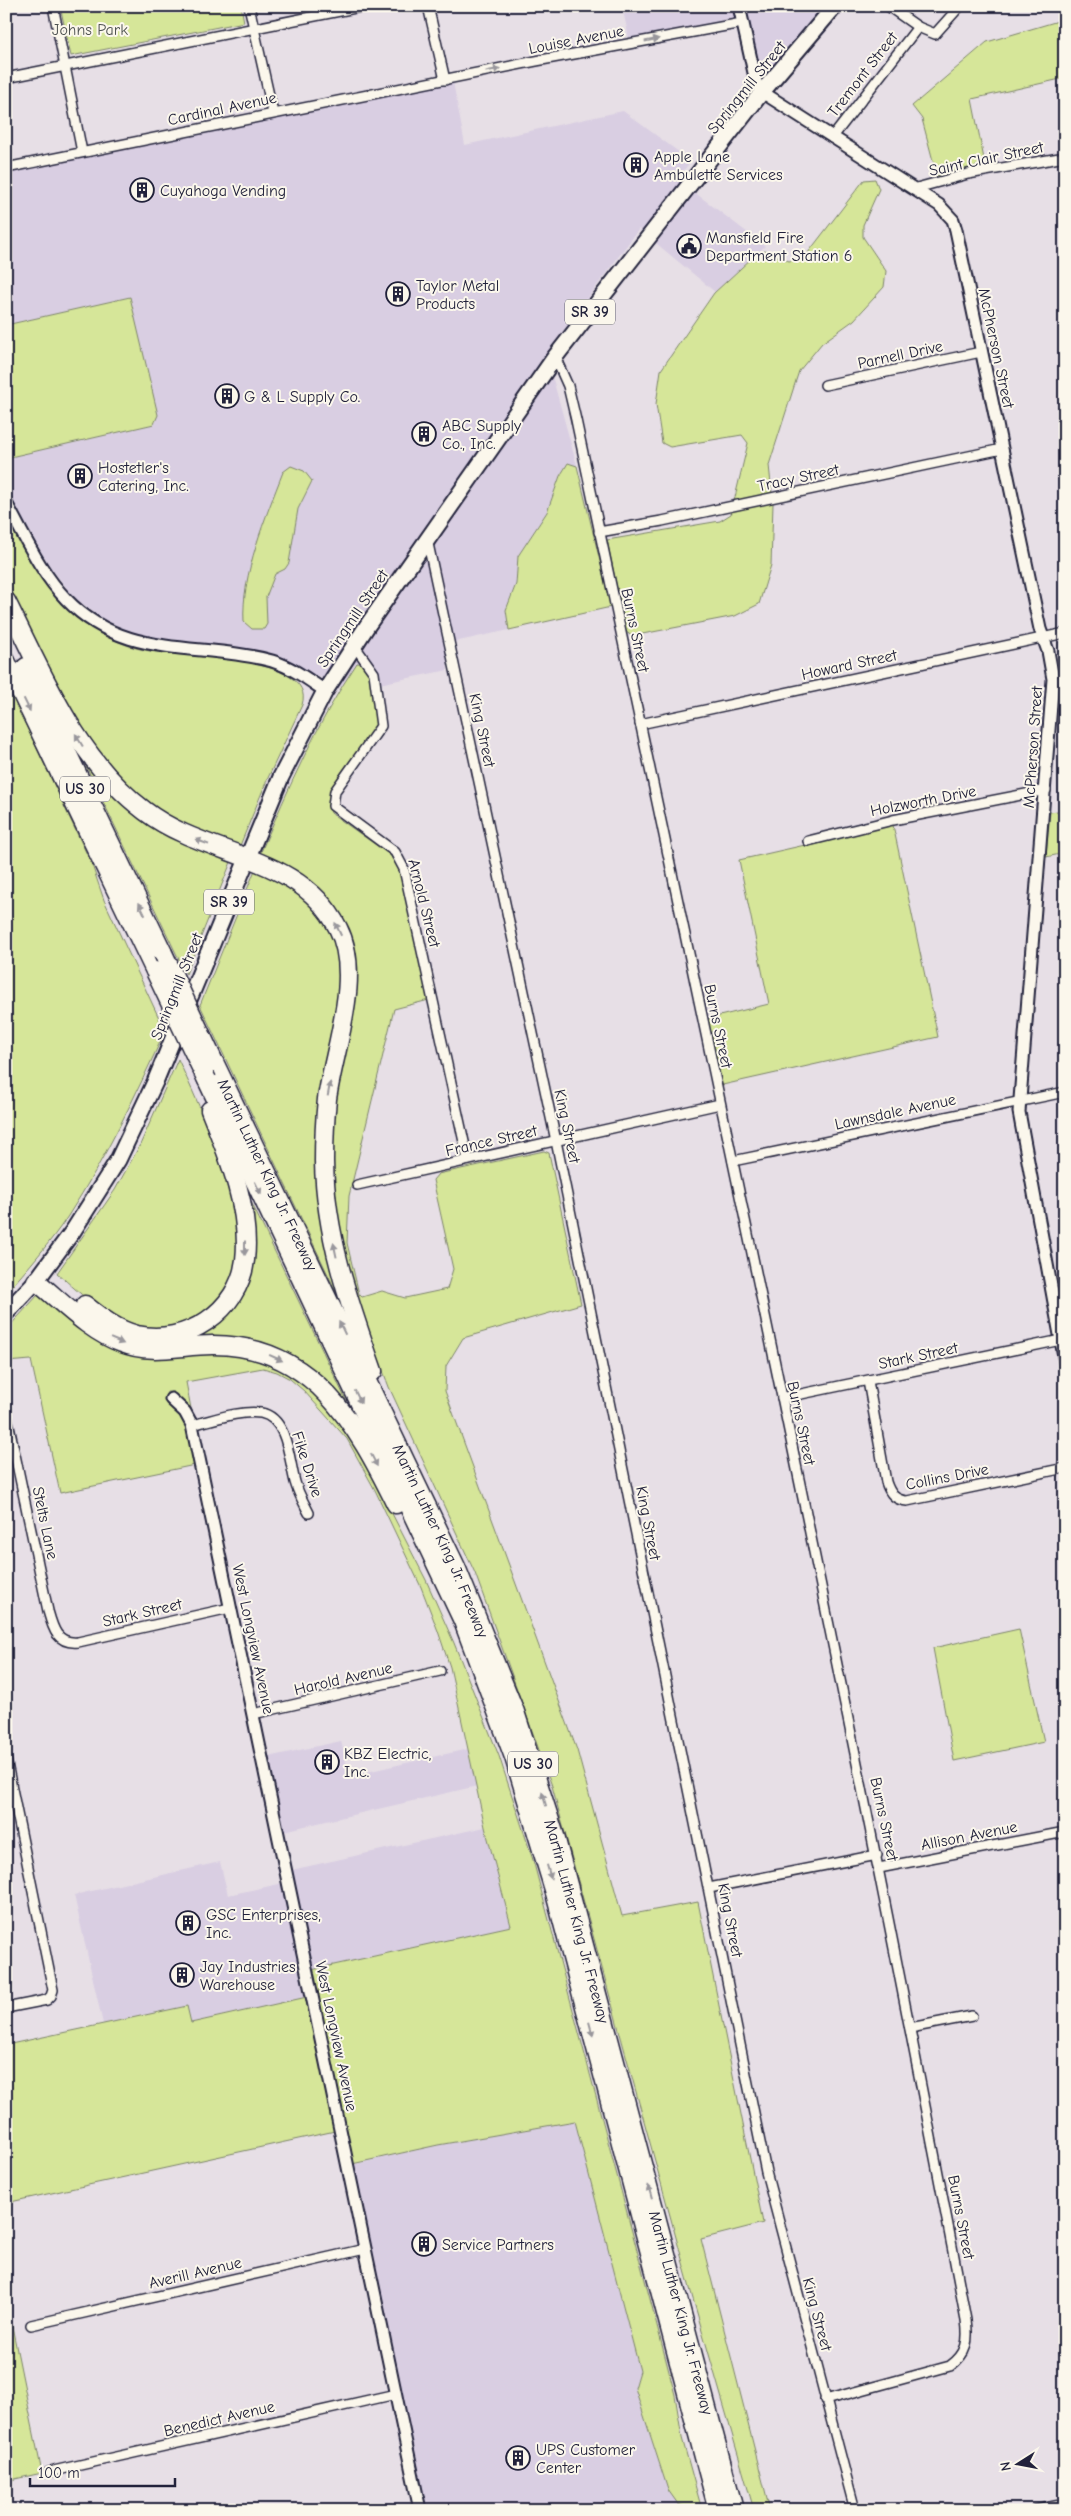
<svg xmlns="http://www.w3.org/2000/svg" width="1071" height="2516" font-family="'Comic Neue',sans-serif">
  <rect width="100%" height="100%" fill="#e7dfe6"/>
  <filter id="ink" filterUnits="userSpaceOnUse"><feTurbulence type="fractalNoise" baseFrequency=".02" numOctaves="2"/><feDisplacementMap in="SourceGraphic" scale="10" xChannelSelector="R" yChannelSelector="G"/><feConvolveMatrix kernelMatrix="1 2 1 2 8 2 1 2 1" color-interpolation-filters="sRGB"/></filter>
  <g filter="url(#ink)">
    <!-- built -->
    <g fill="#d9cee2" fill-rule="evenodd">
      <path d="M622 6H823L762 79 749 77 735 18 629 38Z"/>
      <path d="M453 82 465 145 623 111 691 161 677 179 765 246 715 292 639 229 546 354 577 466 568 463 560 476 547 512 518 556 516 584 506 610 509 630 445 644 448 670 374 685 358 663 341 687 283 660 246 650 134 634 101 618 74 597 50 567 6 489V458L154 424 130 297 6 325V171ZM312 482 298 509 289 563 285 569 275 573 266 597V618L243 609 250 570 259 541Z"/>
      <path d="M341 1741 349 1776 468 1749 477 1786 279 1832 263 1758Z"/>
      <path d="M485 1827 511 1926 302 1972 307 1997 190 2023 186 2006 103 2024 74 1895 220 1862 228 1895 288 1882 287 1871Z"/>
      <path d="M575 2121 640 2371 635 2388 668 2490 687 2510H425L352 2165 438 2145Z"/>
    </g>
    <!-- green -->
    <g fill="#d6e699" stroke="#7c846a">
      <path d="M60 6H241L244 22 71 56Z"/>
      <path d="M1065 19V78L972 99 985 164 937 176 922 119 912 106 987 42Z"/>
      <path d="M875 179 879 189 863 225V237L886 271 884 287 854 320 822 343 799 371 769 465 773 504 771 565 759 604 735 616 632 636 626 632 607 540 720 521 731 514 748 443 742 435 670 447 662 443 656 404 661 370 714 293 753 257 765 251 789 261 804 258 864 180Z"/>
      <path d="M130 297 158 415 154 424 6 458V325Z"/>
      <path d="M568 463 577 466 611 607 509 630 506 610 516 584 518 556 547 512 560 476Z"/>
      <path d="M291 466 304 471 312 481 298 509 289 563 285 569 275 574 266 597 267 624 264 629H252L244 622C241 575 266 516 283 472Z"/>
      <path d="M6 516C29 557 49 602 90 627 108 638 129 648 150 651 179 657 318 655 302 705L267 780 239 848 193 832 150 807 95 752 56 685 6 585Z"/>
      <path d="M357 663 365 664 371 675 378 728C361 749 321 785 331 813L390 855 401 872 429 1000 394 1009 349 1196 347 1243 359 1294 362 1297 382 1291 405 1298 447 1289 453 1269 433 1180 438 1174 544 1151 549 1153 581 1304 463 1338 446 1366 445 1391 577 1750 622 1916 698 1902 763 2223 701 2239 770 2510H754L691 2292 552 1786 475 1573 389 1387 355 1296 334 1218 331 1130 354 963 299 875 260 854C289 787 317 723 357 663Z"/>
      <path d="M6 683 92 865 104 900 165 1031C136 1095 106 1157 68 1216 50 1243 28 1268 6 1293Z"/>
      <path d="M89 762 188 843 231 862 186 974 85 764Z"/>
      <path d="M1065 810V853L1046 857 1050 812Z"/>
      <path d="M893 825 938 1037 718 1086 707 1019 769 1004 739 860Z"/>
      <path d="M255 870 277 878 307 897 336 940 342 976 321 1103 340 1300 200 1005Z"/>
      <path d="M178 1059C200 1107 242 1197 239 1249 237 1292 205 1325 164 1329 158 1329 150 1331 145 1330 114 1326 80 1293 57 1273L115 1190 140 1145Z"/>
      <path d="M242 1183 348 1404 346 1406 309 1369 185 1342 240 1295Z"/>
      <path d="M38 1295 96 1337 233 1352 291 1372 339 1415 381 1492 426 1580 454 1643 499 1756 533 1860 654 2314 675 2395 682 2438 702 2510H687L686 2507 678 2504 668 2490 635 2388 640 2371 575 2121 438 2145 352 2164 311 1970 511 1926 485 1827 450 1667 438 1631 421 1587 375 1490 347 1439 304 1391 290 1379 277 1372 263 1368 186 1382 192 1414 173 1392H167L164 1399C169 1408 178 1410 183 1419 191 1431 192 1451 195 1465L60 1493 31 1360 6 1362V1330Z"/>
      <path d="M1019 1629 1044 1742 954 1761 933 1648Z"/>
      <path d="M307 1997 335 2131 6 2203V2045L187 2006 191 2023Z"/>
      <path d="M6 2297 42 2473 6 2481Z"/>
    </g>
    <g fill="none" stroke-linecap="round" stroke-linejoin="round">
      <!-- minor casing -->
      <g stroke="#22223b" stroke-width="12">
        <g id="minor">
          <path d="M53 6 82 152"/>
          <path d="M249 6 273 113"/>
          <path d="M428 6 445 80"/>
          <path d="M888 6 918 27"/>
          <path d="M6 78 365 6"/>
          <path d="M832 138 918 27 935 34 960 6"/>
          <path d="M6 168 536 61 742 23"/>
          <path d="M913 189 968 174 1065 157"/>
          <path d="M555 357 568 386 576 420C710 1053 846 1685 966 2320 969 2341 967 2354 950 2366L825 2400"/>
          <path d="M825 385 981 352"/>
          <path d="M599 532 662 521 1002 449"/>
          <path d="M427 539 556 1141 766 2172 855 2510"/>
          <path d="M354 645 374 673 381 726 335 791 333 806 395 852 404 869 468 1160"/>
          <path d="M640 724 1065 633"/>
          <path d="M808 841 893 820 1046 790"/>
          <path d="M733 1161 1065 1092"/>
          <path d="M357 1185 720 1104"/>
          <path d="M868 1381 886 1482C890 1494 895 1500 907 1501L1065 1468"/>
          <path d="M782 1398 1061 1340"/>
          <path d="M6 1412 48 1611C53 1629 57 1644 78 1642L230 1608"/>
          <path d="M192 1425C213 1420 240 1410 261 1413 288 1418 289 1460 295 1482 298 1493 304 1503 309 1513"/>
          <path d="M253 1714 440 1671"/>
          <path d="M6 1759 53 1990 51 1996 47 2000 6 2008"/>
          <path d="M879 1868 1065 1832"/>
          <path d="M709 1888 877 1855"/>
          <path d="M910 2028 972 2016"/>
          <path d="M31 2325 365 2249"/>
          <path d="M49 2472 396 2394"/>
          <path d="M1036 2510 1065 2504"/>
        </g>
      </g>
      <!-- tertiary casing -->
      <g stroke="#22223b" stroke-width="15">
        <g id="tertiary">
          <path d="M739 6 757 86 762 92 939 205 953 220 956 230 1040 629 1048 651 1053 679 1019 1112 1065 1362"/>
          <path d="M6 503C24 535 40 572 66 599 125 661 199 641 272 661 292 667 309 680 325 691"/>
          <path d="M171 1399 185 1412 192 1425 420 2510"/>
        </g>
      </g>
      <!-- primary casing -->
      <g stroke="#22223b" stroke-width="19">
        <path id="primary" d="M6 1313 36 1281 73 1231 118 1160 155 1082 281 777 325 691 367 626 555 357 762 92 835 6"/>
      </g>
      <!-- motorway casing -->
      <g stroke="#22223b" stroke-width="21">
        <g id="motorway">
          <path d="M6 601C44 676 76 759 145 811 206 858 300 853 338 928 363 976 334 1048 327 1099 325 1119 324 1140 324 1161 325 1234 349 1303 373 1371"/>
          <path d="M6 661 155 971"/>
          <path d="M26 667 163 953"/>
          <path id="s1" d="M214 1062 456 1567 515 1712 555 1836 734 2510"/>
          <path d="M207 1080 463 1621 514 1757 555 1893 718 2510"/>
          <path d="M36 1281C62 1302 90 1332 122 1343 152 1355 181 1345 212 1345 313 1344 357 1425 396 1504"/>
          <path d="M85 1305C100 1317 117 1330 137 1335 186 1346 239 1311 245 1260 251 1210 228 1155 210 1110"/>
        </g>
      </g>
      <!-- minor -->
      <use href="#minor" stroke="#fbf7ec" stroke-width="9"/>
      <!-- tertiary -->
      <use href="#tertiary" stroke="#fbf7ec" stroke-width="11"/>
      <!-- primary -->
      <use href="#primary" stroke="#fbf7ec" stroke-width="15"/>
      <!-- motorway -->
      <use href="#motorway" stroke="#fbf7ec" stroke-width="18"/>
      <!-- motorway-bridge casing -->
      <g stroke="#22223b" stroke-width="21" stroke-linecap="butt">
        <g id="motorway-bridge">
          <path d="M163 953 214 1062"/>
          <path d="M155 971 207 1080"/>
        </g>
      </g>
      <!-- motorway-bridge -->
      <use href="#motorway-bridge" stroke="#fbf7ec" stroke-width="18"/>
    </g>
    <!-- one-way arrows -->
    <defs><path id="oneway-solid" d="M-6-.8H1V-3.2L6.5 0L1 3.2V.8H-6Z" transform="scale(1.25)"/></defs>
    <g fill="#99979c">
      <use href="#oneway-solid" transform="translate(652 40) rotate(-11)"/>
      <use href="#oneway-solid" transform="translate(493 70) rotate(-12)"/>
      <use href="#oneway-solid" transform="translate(27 705) rotate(64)"/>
      <use href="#oneway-solid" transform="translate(79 740) rotate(-121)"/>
      <use href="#oneway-solid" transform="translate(202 842) rotate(-159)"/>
      <use href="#oneway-solid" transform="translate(142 909) rotate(-116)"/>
      <use href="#oneway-solid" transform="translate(338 929) rotate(-115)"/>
      <use href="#oneway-solid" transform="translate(329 1089) rotate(-80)"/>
      <use href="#oneway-solid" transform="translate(258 1188) rotate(64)"/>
      <use href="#oneway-solid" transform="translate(245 1248) rotate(90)"/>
      <use href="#oneway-solid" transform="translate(335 1250) rotate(-102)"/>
      <use href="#oneway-solid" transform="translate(342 1328) rotate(-116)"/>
      <use href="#oneway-solid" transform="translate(117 1341) rotate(23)"/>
      <use href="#oneway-solid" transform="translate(276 1358) rotate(24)"/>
      <use href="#oneway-solid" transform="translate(358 1397) rotate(64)"/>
      <use href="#oneway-solid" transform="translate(374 1460) rotate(63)"/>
      <use href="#oneway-solid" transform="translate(544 1799) rotate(-107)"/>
      <use href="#oneway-solid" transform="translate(549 1872) rotate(74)"/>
      <use href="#oneway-solid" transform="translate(591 2029) rotate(75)"/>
      <use href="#oneway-solid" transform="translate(650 2192) rotate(-105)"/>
    </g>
  </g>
  <!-- icons -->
  <defs>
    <g id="building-ring" transform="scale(1.25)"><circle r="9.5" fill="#fbf7ec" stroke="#22223b" stroke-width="1.5"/><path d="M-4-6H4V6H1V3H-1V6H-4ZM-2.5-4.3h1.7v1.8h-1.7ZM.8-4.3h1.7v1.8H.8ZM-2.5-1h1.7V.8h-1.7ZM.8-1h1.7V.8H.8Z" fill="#22223b"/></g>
    <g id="civic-ring" transform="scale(1.25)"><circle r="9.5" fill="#fbf7ec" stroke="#22223b" stroke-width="1.5"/><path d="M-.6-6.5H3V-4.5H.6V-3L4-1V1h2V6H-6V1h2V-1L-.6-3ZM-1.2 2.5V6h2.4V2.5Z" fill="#22223b"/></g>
  </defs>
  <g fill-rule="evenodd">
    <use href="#building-ring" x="636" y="165"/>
    <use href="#building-ring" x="142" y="190"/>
    <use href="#civic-ring" x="689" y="246"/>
    <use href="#building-ring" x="398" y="294"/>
    <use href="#building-ring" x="227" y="396"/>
    <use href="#building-ring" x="424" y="434"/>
    <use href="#building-ring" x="80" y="476"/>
    <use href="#building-ring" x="327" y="1762"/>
    <use href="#building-ring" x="188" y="1923"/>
    <use href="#building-ring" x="182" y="1975"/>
    <use href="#building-ring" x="424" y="2244"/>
    <use href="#building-ring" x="518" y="2458"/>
  </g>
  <g text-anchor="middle" stroke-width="4" stroke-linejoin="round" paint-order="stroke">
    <!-- shield labels -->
    <g fill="#fbf7ec" stroke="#636270" stroke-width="1">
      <rect x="565" y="299.5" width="50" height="25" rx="4"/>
      <rect x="60" y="776.5" width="50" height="25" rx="4"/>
      <rect x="204" y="889.5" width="50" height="25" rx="4"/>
      <rect x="508" y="1751.5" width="50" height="25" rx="4"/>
    </g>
    <g font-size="15" font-weight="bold" fill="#22223b">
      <text x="590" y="317">SR 39</text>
      <text x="85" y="794">US 30</text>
      <text x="229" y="907">SR 39</text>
      <text x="533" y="1769">US 30</text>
    </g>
    <!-- park labels -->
    <g font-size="16" fill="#4f5352" stroke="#fbf7ec">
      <text x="90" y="35">Johns Park</text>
    </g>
    <!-- street labels -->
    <g font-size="16" fill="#22223b" stroke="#fbf7ec">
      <text transform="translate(576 39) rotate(-11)" y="6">Louise Avenue</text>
      <text transform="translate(862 74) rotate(-52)" y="6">Tremont Street</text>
      <text transform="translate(746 87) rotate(-51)" y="6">Springmill Street</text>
      <text transform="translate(222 108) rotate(-12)" y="6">Cardinal Avenue</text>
      <text transform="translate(986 158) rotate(-12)" y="6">Saint Clair Street</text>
      <text transform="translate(997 348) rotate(78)" y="6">McPherson Street</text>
      <text transform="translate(900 354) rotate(-12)" y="6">Parnell Drive</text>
      <text transform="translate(798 477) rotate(-12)" y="6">Tracy Street</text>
      <text transform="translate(352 618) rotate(-56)" y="6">Springmill Street</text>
      <text transform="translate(636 630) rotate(78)" y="6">Burns Street</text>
      <text transform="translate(849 664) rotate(-12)" y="6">Howard Street</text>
      <text transform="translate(483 730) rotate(78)" y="6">King Street</text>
      <text transform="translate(1032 747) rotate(-86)" y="6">McPherson Street</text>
      <text transform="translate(923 800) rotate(-11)" y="6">Holzworth Drive</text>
      <text transform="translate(425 903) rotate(76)" y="6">Arnold Street</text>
      <text transform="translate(176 986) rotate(-68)" y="6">Springmill Street</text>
      <text transform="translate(719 1026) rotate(78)" y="6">Burns Street</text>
      <text transform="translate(895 1111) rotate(-12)" y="6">Lawnsdale Avenue</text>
      <text transform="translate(568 1126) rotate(78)" y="6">King Street</text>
      <text transform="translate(491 1140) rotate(-13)" y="6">France Street</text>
      <text dy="6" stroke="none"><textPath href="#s1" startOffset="125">Martin Luther King Jr. Freeway</textPath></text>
      <text transform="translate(918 1355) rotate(-12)" y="6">Stark Street</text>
      <text transform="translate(802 1423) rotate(78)" y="6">Burns Street</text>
      <text transform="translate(308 1464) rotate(72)" y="6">Fike Drive</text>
      <text transform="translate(947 1476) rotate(-11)" y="6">Collins Drive</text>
      <text transform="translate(46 1523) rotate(78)" y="6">Stelts Lane</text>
      <text transform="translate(649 1523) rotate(79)" y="6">King Street</text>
      <text dy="6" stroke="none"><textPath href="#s1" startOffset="530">Martin Luther King Jr. Freeway</textPath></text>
      <text transform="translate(142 1612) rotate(-13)" y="6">Stark Street</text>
      <text transform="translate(254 1639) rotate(78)" y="6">West Longview Avenue</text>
      <text transform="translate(343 1678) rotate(-13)" y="6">Harold Avenue</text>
      <text transform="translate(885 1819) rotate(78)" y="6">Burns Street</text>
      <text transform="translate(969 1835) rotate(-11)" y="6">Allison Avenue</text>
      <text transform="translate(731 1920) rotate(79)" y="6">King Street</text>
      <text dy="6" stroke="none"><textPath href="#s1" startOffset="935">Martin Luther King Jr. Freeway</textPath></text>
      <text transform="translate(337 2036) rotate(78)" y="6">West Longview Avenue</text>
      <text transform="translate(962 2217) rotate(79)" y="6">Burns Street</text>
      <text transform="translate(195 2272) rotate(-13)" y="6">Averill Avenue</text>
      <text dy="6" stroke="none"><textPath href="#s1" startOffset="1340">Martin Luther King Jr. Freeway</textPath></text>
      <text transform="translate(818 2314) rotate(75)" y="6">King Street</text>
      <text transform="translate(219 2418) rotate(-13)" y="6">Benedict Avenue</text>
    </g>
    <!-- poi labels -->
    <g font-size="16" fill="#22223b" stroke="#fbf7ec" text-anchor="start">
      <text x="654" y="162">Apple Lane<tspan x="654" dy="18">Ambulette Services</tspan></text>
      <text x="160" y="196">Cuyahoga Vending</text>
      <text x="706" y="243">Mansfield Fire<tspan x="706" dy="18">Department Station 6</tspan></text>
      <text x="416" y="291">Taylor Metal<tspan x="416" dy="18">Products</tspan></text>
      <text x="244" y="402">G &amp; L Supply Co.</text>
      <text x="442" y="431">ABC Supply<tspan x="442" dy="18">Co., Inc.</tspan></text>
      <text x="98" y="473">Hostetler's<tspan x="98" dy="18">Catering, Inc.</tspan></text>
      <text x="344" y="1759">KBZ Electric,<tspan x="344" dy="18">Inc.</tspan></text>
      <text x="206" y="1920">GSC Enterprises,<tspan x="206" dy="18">Inc.</tspan></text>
      <text x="200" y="1972">Jay Industries<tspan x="200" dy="18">Warehouse</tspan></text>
      <text x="442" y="2250">Service Partners</text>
      <text x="536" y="2455">UPS Customer<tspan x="536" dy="18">Center</tspan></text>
    </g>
  </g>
  <!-- margin -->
  <rect width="1071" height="2516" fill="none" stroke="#fbf7ec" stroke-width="25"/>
  <rect x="12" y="12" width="1046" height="2491" fill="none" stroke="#22223b" stroke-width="2" filter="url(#ink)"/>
  <!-- north arrow -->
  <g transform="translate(1018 2464) rotate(259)" stroke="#fbf7ec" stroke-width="4" paint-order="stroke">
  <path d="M0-4L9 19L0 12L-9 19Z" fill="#22223b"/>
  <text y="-8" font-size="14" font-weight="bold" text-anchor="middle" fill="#22223b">N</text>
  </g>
  <!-- scale -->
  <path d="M30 2478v8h145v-8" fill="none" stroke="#22223b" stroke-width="2.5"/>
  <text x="38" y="2478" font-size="15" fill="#22223b" stroke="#fbf7ec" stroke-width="4" paint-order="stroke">100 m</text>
</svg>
